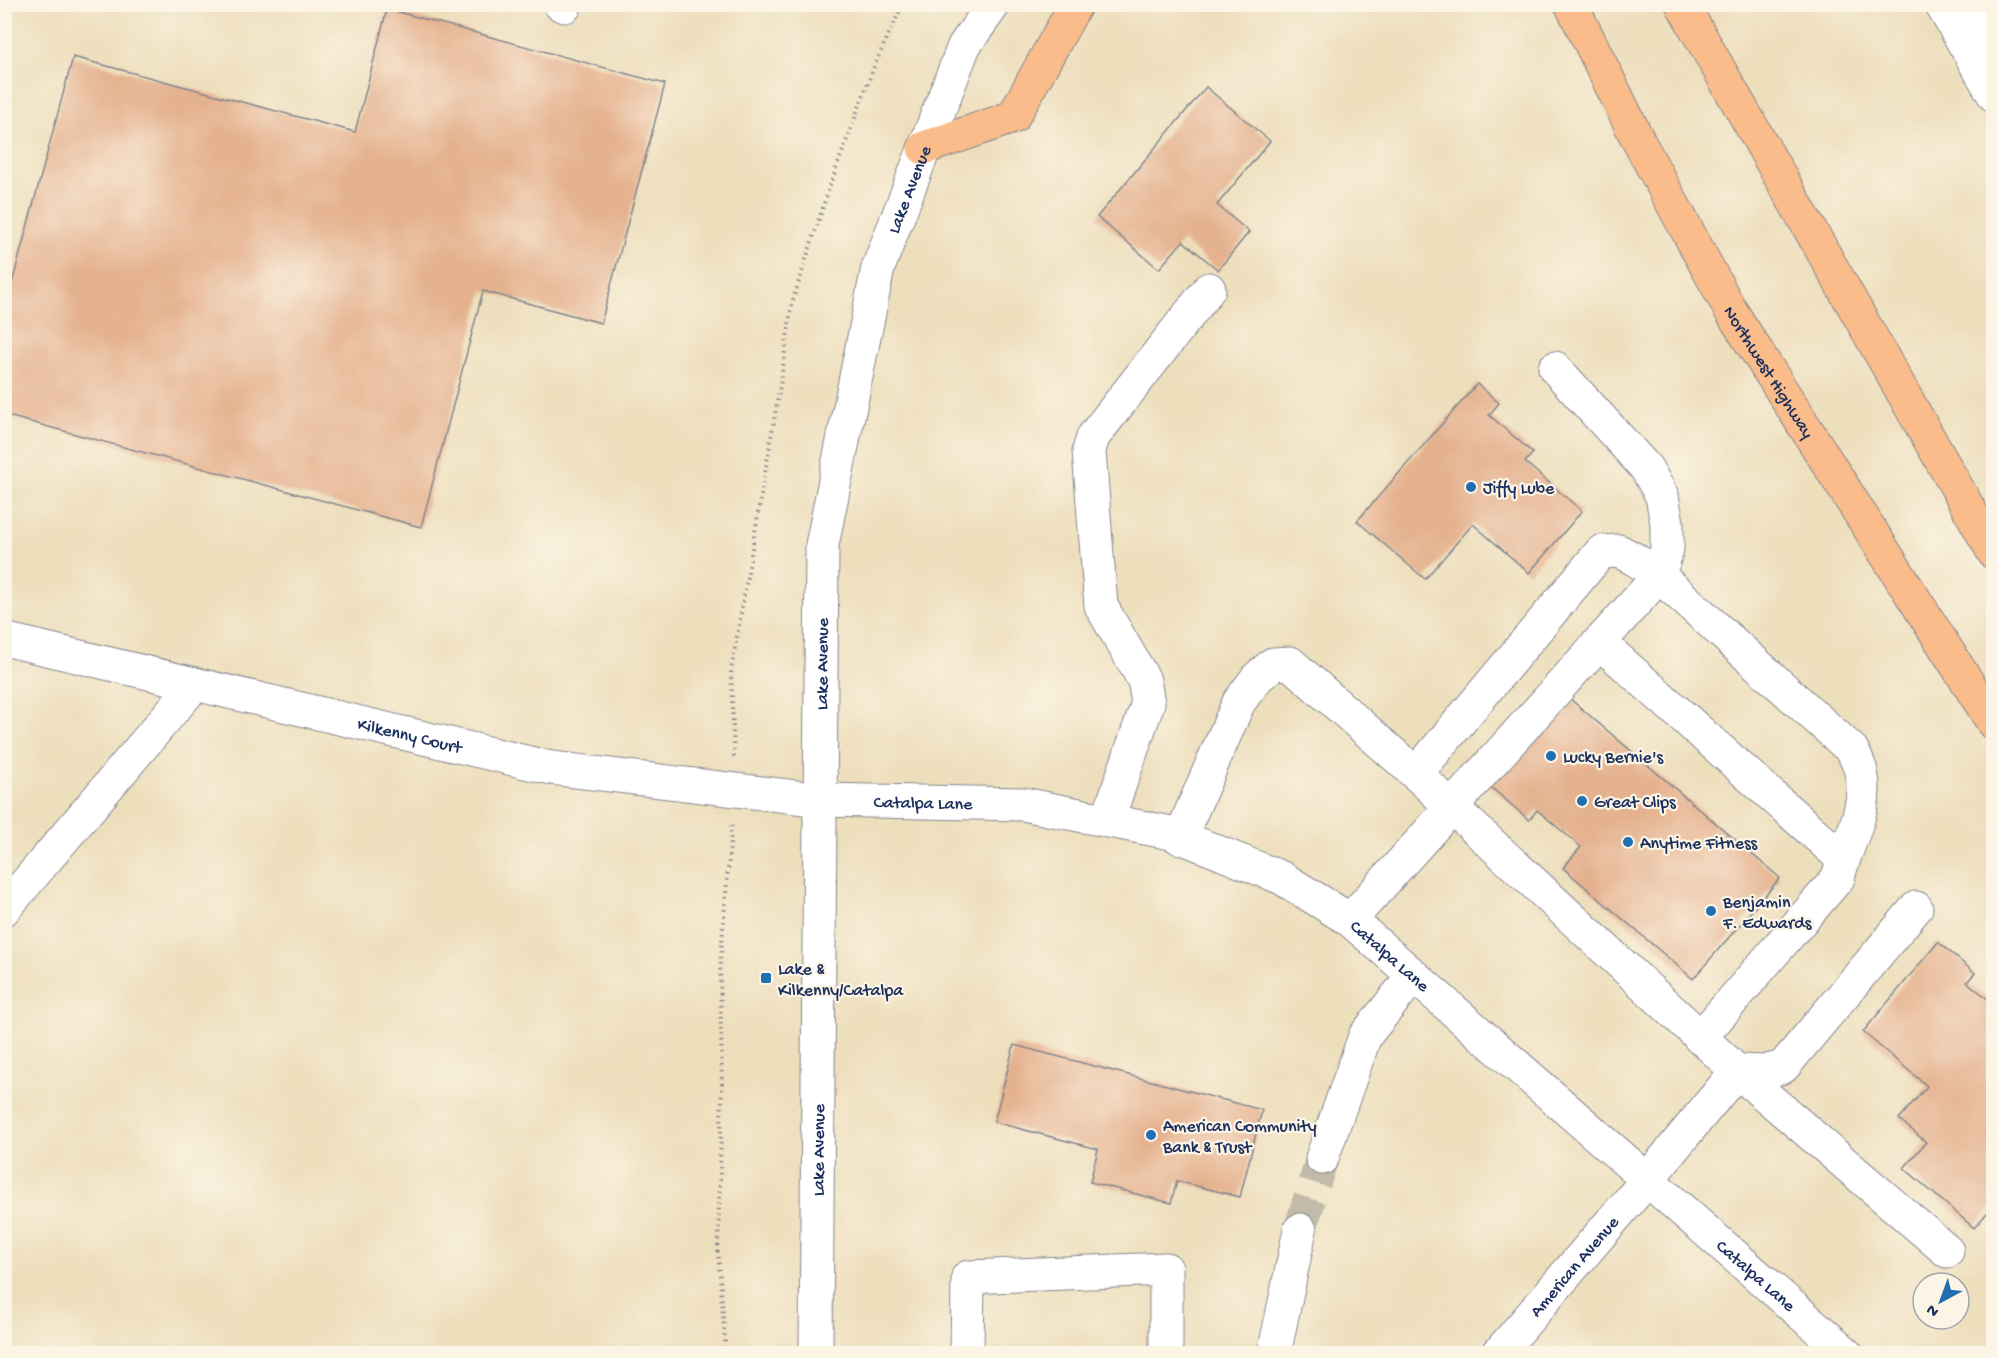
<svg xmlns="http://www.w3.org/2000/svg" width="1998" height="1358" font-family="'Gochi Hand',sans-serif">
  <rect width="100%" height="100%" fill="#fcf5e5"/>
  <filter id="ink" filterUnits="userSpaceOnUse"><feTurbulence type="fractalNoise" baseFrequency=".0167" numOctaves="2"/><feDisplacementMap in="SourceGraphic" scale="12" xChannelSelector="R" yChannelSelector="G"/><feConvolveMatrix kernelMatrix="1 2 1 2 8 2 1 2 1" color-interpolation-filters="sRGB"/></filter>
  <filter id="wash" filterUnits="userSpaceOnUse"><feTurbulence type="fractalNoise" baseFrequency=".008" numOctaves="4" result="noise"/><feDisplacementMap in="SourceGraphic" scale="24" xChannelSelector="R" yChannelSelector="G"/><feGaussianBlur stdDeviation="1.35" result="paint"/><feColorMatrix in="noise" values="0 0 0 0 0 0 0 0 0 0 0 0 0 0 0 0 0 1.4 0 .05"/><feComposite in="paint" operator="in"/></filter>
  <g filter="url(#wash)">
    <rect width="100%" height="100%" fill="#eddebc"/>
    <g id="blocks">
      <!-- building -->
      <g fill="#e5b290">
        <path d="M387 9 665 84 601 323 483 291 421 527 4 415V313L73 57 355 132Z"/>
        <path d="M1206 87 1270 141 1217 205 1249 232 1218 270 1183 241 1159 269 1097 217Z"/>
        <path d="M1477 384 1499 403 1489 415 1533 453 1525 462 1582 511 1529 573 1473 524 1425 579 1357 521Z"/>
        <path d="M1562 692 1780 878 1693 979 1563 868 1581 847 1537 810 1529 820 1485 782Z"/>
        <path d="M1938 942 1975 973 1967 982 1994 1004 1987 1012 1994 1017V1205L1974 1228 1904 1168 1926 1142 1899 1119 1927 1086 1863 1032Z"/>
        <path d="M1014 1045 1262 1110 1240 1197 1177 1181 1171 1203 1090 1182 1098 1149 994 1122Z"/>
      </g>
    </g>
  </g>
  <g filter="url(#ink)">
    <use href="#blocks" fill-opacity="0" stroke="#84868d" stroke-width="1.5"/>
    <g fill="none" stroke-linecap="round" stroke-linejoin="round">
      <!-- minor-tunnel -->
      <path stroke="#c3bba9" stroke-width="33" stroke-dasharray="33 16" stroke-linecap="butt" d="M1300 1230 1322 1158"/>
      <!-- minor casing -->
      <g stroke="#84868d" stroke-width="35">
        <g id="minor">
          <path d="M560 4 565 6"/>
          <path d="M1941 4 1994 95"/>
          <path d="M1959 4 1994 35"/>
          <path id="s1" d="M4 639 551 768 821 800 1023 804 1171 833 1282 878 1350 920 1847 1354"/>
          <path d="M1599 642 1843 859"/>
          <path d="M1416 774 1601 552 1619 551 1636 560 1659 576 1667 549V523L1662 496 1646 468 1555 368"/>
          <path d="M1107 821 1148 703 1144 680 1101 606 1089 451 1093 437 1103 424 1209 289"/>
          <path d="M1180 838 1239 702 1257 678 1273 664 1290 663 1416 774 1737 1071 1947 1251"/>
          <path d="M4 909 195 684"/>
          <path d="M1350 920 1659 576 1852 750C1855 757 1860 765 1861 772 1870 809 1846 843 1838 878L1700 1038"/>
          <path d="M1322 1158 1365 1036 1413 976"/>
          <path id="s2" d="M816 1354 822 545 878 268 964 46 994 4"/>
          <path d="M967 1354 968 1277 1166 1269V1354"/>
          <path d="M1274 1354 1300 1230"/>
          <path id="s3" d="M1498 1354 1647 1180 1737 1071 1764 1072 1783 1067 1916 908"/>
        </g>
      </g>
      <!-- major casing -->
      <g stroke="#84868d" stroke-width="35">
        <g id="major">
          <path id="s4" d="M1571 4 1639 142 1731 311 1994 724"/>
          <path d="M1682 4 1994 553"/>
          <path d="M924 148 1013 117 1076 4"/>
        </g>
      </g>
      <!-- path -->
      <g stroke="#84868d" stroke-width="4" stroke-dasharray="1.5 4.5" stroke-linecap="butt">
        <path d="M734 757 731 671 781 380 792 303 830 185 875 64 903 4"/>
        <path d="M726 1354 718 1252 722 1087 720 965 732 821"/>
      </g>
      <!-- minor -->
      <use href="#minor" stroke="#fff" stroke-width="33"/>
      <!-- major -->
      <use href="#major" stroke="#f9bc8a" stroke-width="33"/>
    </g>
  </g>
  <!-- markers -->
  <g fill="#1f6fb2" stroke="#fcf5e5" stroke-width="2">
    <circle cx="1471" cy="487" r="6"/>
    <circle cx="1551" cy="756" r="6"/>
    <circle cx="1582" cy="801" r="6"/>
    <circle cx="1628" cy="842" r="6"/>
    <circle cx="1711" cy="911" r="6"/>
    <rect x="760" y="972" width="12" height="12" rx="3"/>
    <circle cx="1151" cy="1135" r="6"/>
  </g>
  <g text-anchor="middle" stroke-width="4.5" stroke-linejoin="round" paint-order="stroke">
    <!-- street labels -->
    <g font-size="18" fill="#1b2f5e" stroke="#fcf5e5">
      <text dy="6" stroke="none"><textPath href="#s2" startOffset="1176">Lake Avenue</textPath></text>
      <text dy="6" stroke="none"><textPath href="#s4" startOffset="418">Northwest Highway</textPath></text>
      <text dy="6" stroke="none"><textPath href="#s2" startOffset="690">Lake Avenue</textPath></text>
      <text dy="6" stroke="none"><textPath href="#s1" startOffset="417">Kilkenny Court</textPath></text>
      <text dy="6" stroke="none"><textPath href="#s1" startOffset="936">Catalpa Lane</textPath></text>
      <text dy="6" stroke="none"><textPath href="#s1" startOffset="1440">Catalpa Lane</textPath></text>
      <text dy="6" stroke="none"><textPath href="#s2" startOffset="204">Lake Avenue</textPath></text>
      <text dy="6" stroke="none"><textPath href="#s3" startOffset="116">American Avenue</textPath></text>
      <text dy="6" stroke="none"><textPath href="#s1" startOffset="1926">Catalpa Lane</textPath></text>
    </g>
    <!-- poi labels -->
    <g font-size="18" fill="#1b2f5e" stroke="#fcf5e5" text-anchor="start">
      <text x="1483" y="493">Jiffy Lube</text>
      <text x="1563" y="762">Lucky Bernie's</text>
      <text x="1594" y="807">Great Clips</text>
      <text x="1640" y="848">Anytime Fitness</text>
      <text x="1723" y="907">Benjamin<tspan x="1723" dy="21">F. Edwards</tspan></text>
      <text x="778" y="974">Lake &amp;<tspan x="778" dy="21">Kilkenny/Catalpa</tspan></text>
      <text x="1163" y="1131">American Community<tspan x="1163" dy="21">Bank &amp; Trust</tspan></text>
    </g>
  </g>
  <!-- margin -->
  <rect width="1998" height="1358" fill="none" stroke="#fcf5e5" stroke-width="24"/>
  <!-- north arrow -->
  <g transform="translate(1941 1301) rotate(221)"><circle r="28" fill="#fcf5e5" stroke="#a2a6af" stroke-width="1.5"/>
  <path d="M0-4.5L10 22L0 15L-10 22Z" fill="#1f6fb2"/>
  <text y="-9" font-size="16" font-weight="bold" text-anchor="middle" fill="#1b2f5e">N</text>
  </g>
</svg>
